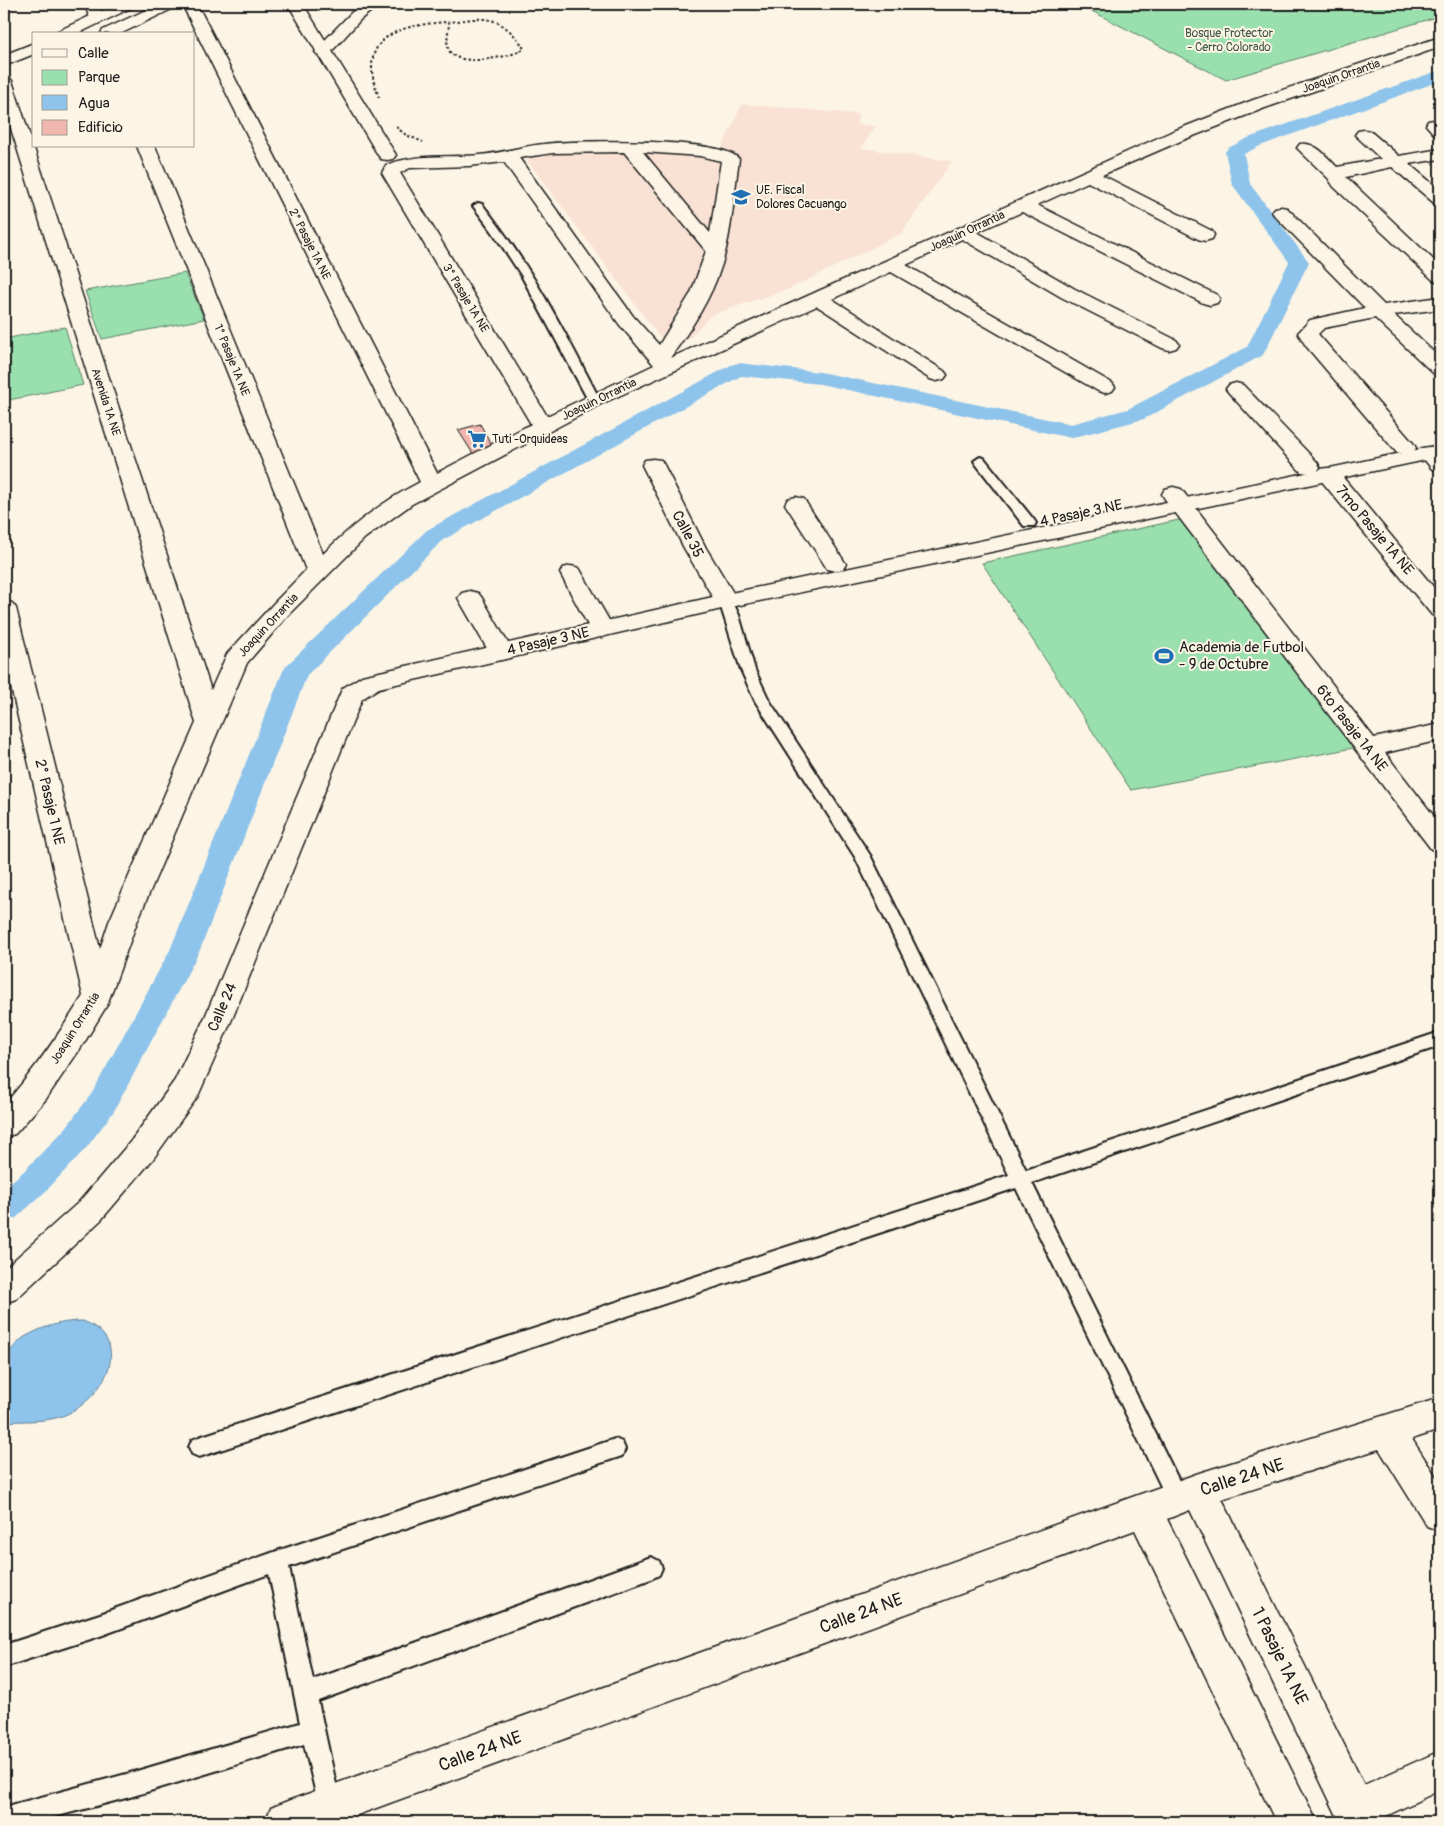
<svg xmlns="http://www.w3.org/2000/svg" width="1444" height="1826" font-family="Pangolin,sans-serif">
  <rect width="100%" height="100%" fill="#fcf5e5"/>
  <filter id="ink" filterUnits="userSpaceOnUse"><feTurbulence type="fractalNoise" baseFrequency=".02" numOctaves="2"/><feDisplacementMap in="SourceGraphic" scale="10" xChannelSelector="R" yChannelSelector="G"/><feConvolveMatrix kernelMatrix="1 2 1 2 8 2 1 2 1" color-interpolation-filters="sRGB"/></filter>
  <g filter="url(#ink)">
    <!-- built -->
    <path fill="#f9e2d4" d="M742 104 858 114 857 124 876 126 861 148 952 161 902 233 792 288 711 315 673 355 523 155 621 151 718 156Z"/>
    <!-- green -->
    <g fill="#99e0ae" stroke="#5a7e65">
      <path d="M1078 4H1440V16L1226 80Z"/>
      <path d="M185 273 204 319 102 339 85 291Z"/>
      <path d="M65 327 83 385 4 401V339Z"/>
      <path d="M1183 519 1353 748 1131 790 982 563Z"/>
    </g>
    <!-- water -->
    <path fill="#8ec3eb" stroke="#608098" d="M83 1321C136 1342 103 1399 65 1415 45 1423 24 1420 4 1422V1358C10 1352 16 1343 23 1338 41 1327 61 1321 83 1321Z"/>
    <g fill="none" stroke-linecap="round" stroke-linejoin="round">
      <!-- canal -->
      <path fill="#8ec3eb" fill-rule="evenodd" d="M1440 70V81L1260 146 1244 154 1250 184 1309 262 1263 355 1144 419 1071 438 820 384 741 376 443 540 307 675 200 950 114 1111 87 1147 46 1191 16 1218 4 1222V1188L24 1171 65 1129 92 1093 170 950 283 671 287 665 427 530 731 365 738 363 820 372 1071 424 1128 409 1247 347 1289 262 1232 184 1225 152 1228 148 1248 138Z"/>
    </g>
    <!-- building -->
    <path fill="#f1b6ae" stroke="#1c1c1c" d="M480 424 494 449 475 457 458 430Z"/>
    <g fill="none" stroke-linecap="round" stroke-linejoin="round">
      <!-- lane casing -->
      <g stroke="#1c1c1c" stroke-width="4">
        <g id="lane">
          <path d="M478 203 482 204C530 264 565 332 600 400L598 403H590L588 400 521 275 492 231 473 206Z"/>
          <path d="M980 457 984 458 1034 520 1036 523 1034 526H1024L976 464 974 461Z"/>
          <path d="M726 597 731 598 739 615 755 670 769 700 870 855 1026 1170 1440 1032V1046L1032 1183 1184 1491 1187 1498 1184 1505 1177 1508 1170 1505 1016 1188 199 1457 192 1454 189 1447 192 1440 199 1437 1009 1175 855 857 755 701 741 670 719 601 721 598Z"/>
          <path d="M615 1439 622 1442 625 1449 622 1456 289 1567 313 1680 651 1557 659 1561 662 1568 659 1575 651 1579 318 1701 341 1807 337 1815 329 1819 321 1815 304 1744 130 1797 35 1822H4V1807L130 1773 300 1723 269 1574 100 1636 4 1667V1645L100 1614 277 1551Z"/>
        </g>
      </g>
      <!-- street casing -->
      <g stroke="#1c1c1c" stroke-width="3">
        <g id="street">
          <path d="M84 4H98L105 19 102 22H92Z"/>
          <path d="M182 4H197L437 473 531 424 382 173 386 165C417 153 447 158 480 155 502 153 522 146 544 144 574 140 723 137 739 159 734 194 732 231 722 264 711 299 691 329 670 358L1171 132 1253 100 1440 37V47L1265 108 1183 140 1102 175 1212 231 1214 235 1212 239 1205 241 1198 239 1088 182 1037 205 1217 295 1220 299 1217 303 1210 305 1203 303 1022 212 977 232 1075 289 1176 340 1179 344 1176 348 1169 350 1162 348 1061 297 962 239 906 265 1112 383 1115 387 1112 391 1105 393 1098 391 891 272 832 299 944 371 947 375 944 379 937 381 930 379 817 306 601 404 412 504 365 538 290 613 247 663 137 922 107 1005 84 1043 46 1099 15 1134 4 1137V1105C34 1071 59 1034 83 996L4 657V601L12 603 16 608 100 949 109 922 196 723 4 106V76L10 78 12 81 211 690 227 654 274 603 306 570 137 146H155L323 554C352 525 383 501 420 482ZM624 152 706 251 691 293 659 345 633 316 519 158 553 153ZM643 152 700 156 721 161 710 233ZM504 162 619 324 654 365 547 416 400 173 410 168 469 166Z"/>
          <path d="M288 4H303L325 40 351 13 363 4H380L361 19 332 51 396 155 393 159 387 160 381 159 378 155 319 56 315 52 316 51Z"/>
          <path d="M1434 120 1440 122V135L1434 134 1426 125 1428 121Z"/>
          <path d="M1364 130 1370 131 1399 156 1440 149V159L1409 164 1440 190V204L1434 203 1392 167 1346 177 1440 266V282L1433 280 1334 187 1328 178 1297 148 1300 144C1315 141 1327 157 1337 167L1381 159 1355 135 1358 131Z"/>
          <path d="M1281 207 1287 208 1384 305 1440 297V309L1394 315 1440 358V375L1433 373 1375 318 1324 328 1318 334 1413 443 1416 448 1413 453 1405 454 1397 453 1306 346 1298 333 1310 320 1365 308 1275 216 1272 212 1275 208Z"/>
          <path d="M1236 383 1243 385 1317 462 1320 467 1317 472 1309 473 1301 472 1229 393 1226 389 1229 385Z"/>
          <path d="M1430 447 1438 448 1440 451V470L1432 469 1419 453 1422 448Z"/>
          <path d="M653 459 661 460 664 465 706 548 738 601 734 606 726 608 718 606 684 548 642 465 645 460Z"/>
          <path d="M1328 468 1336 469 1440 595V617L1432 615 1320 479 1317 474 1320 469Z"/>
          <path d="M1173 487 1181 489 1374 738 1440 724V740L1385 753 1440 824V851L1431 849 1165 499 1162 494 1165 489Z"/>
          <path d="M796 497 804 499 807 504 846 564 843 569 835 571 827 569 824 564 785 504 788 499Z"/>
          <path d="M571 566 579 568 582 573 614 629 610 634 602 637 594 634 590 629 560 573 563 568Z"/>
          <path d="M470 591 478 593 482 598 513 652 509 658 501 660 493 658 489 652 458 598 462 593Z"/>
          <path d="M1440 1398V1430L1412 1439 1440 1483V1531L1427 1526 1379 1449 1222 1499 1364 1785 1440 1751V1790L1380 1819 1381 1822H1340L1190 1510 1167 1519 1317 1822H1276L1135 1530 338 1822H265L271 1808 285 1802 1199 1473Z"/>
        </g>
      </g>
      <!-- secondary casing -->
      <g stroke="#1c1c1c" stroke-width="3">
        <g id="secondary">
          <path d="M116 4H136L133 7 77 34H56L58 31Z"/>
          <path d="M159 4H179L176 7 120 34 101 33 103 30Z"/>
          <path d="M34 43V54L4 66V55Z"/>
          <path d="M1440 445V457L726 608 379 688 362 699 233 1017 198 1096 153 1159 101 1220 16 1299 4 1303V1269L79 1202 131 1141 175 1080 205 1017 340 694 343 688 362 676 726 594Z"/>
        </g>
      </g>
      <!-- path -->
      <g stroke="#1c1c1c" stroke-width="2" stroke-dasharray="2.5 2.5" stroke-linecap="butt">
        <path d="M379 98C376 88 372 78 372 68 371 28 419 24 448 22 463 21 479 16 494 21 505 25 519 38 524 49 511 57 462 67 451 53 444 46 449 31 449 22"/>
        <path d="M396 127 406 135 423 142"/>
      </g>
      <!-- lane -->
      <use href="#lane" fill="#fcf5e5" fill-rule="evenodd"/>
      <!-- street -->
      <use href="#street" fill="#fcf5e5" fill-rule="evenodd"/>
      <!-- secondary -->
      <use href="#secondary" fill="#fcf5e5" fill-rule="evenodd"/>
    </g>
  </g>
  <!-- icons -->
  <defs>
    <g id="school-bare" transform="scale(1.5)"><path d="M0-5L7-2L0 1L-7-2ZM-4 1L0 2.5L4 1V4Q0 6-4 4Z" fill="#1f6fb2" stroke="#fcf5e5" stroke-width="2.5" paint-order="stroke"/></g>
    <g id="supermarket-bare" transform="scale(1.5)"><path d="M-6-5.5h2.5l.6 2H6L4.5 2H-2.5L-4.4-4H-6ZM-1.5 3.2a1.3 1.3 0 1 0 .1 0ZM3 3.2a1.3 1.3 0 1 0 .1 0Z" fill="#1f6fb2" stroke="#fcf5e5" stroke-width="2.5" paint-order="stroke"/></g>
    <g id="stadium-bare" transform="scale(1.5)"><path d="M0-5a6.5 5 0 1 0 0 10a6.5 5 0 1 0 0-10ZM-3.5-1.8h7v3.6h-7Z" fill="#1f6fb2" stroke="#fcf5e5" stroke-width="2.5" paint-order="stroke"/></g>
  </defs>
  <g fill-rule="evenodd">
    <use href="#school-bare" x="741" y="197"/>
    <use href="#supermarket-bare" x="477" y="439"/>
    <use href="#stadium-bare" x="1164" y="656"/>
  </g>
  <g text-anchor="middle" stroke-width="4" stroke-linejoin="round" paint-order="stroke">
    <!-- far-park labels -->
    <g font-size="12" fill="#425748" stroke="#fcf5e5">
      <text x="1229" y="37">Bosque Protector<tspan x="1229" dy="14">- Cerro Colorado</tspan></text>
    </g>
    <!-- far-street labels -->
    <g font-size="12" fill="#1c1c1c" stroke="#fcf5e5">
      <text transform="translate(1341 76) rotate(-19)" y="4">Joaquin Orrantia</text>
      <text transform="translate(967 231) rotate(-25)" y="4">Joaquin Orrantia</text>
      <text transform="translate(310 244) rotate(63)" y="4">2° Pasaje 1A NE</text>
      <text transform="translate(466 298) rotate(59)" y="4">3° Pasaje 1A NE</text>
      <text transform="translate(232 360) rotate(68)" y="4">1° Pasaje 1A NE</text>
      <text transform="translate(599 399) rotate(-26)" y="4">Joaquin Orrantia</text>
      <text transform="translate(106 402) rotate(72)" y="4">Avenida 1A NE</text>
      <text transform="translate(268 625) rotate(-47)" y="4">Joaquin Orrantia</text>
      <text transform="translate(75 1028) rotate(-58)" y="4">Joaquin Orrantia</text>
    </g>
    <!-- far-poi labels -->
    <g font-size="12" fill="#1c1c1c" stroke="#fcf5e5" text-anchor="start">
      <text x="756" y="194">UE. Fiscal<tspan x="756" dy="14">Dolores Cacuango</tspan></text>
      <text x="492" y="443">Tuti -Orquideas</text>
    </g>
    <!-- street labels -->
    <g font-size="15" fill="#1c1c1c" stroke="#fcf5e5">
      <text transform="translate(1081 513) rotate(-12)" y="5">4 Pasaje 3 NE</text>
      <text transform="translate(1375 530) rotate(50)" y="5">7mo Pasaje 1A NE</text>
      <text transform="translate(688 534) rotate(62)" y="5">Calle 35</text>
      <text transform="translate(548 641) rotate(-13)" y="5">4 Pasaje 3 NE</text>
      <text transform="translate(1352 728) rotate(52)" y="5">6to Pasaje 1A NE</text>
      <text transform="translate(50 802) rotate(77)" y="5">2° Pasaje 1 NE</text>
      <text transform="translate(222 1007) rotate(-67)" y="5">Calle 24</text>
    </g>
    <!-- poi labels -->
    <g font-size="15" fill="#1c1c1c" stroke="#fcf5e5" text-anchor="start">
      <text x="1179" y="652">Academia de Futbol<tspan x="1179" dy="17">- 9 de Octubre</tspan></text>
    </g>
    <!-- near-street labels -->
    <g font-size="18" fill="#1c1c1c" stroke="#fcf5e5">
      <text transform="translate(1242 1477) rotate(-18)" y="6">Calle 24 NE</text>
      <text transform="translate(861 1613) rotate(-20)" y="6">Calle 24 NE</text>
      <text transform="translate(1280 1656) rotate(64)" y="6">1 Pasaje 1A NE</text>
      <text transform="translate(480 1751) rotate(-20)" y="6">Calle 24 NE</text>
    </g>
  </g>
  <!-- margin -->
  <rect width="1444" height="1826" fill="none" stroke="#fcf5e5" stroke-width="20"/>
  <rect x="10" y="10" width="1424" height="1806" fill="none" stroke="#1c1c1c" stroke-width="2" filter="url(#ink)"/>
  <!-- legend -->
  <rect x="32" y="32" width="162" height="115" fill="#fcf5e5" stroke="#a29e95"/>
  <rect x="42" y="49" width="25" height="8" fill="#fcf5e5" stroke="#a29e95"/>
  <text x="78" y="58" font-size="15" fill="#1c1c1c">Calle</text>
  <rect x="42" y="70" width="25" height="15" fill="#99e0ae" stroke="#a29e95"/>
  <text x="78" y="82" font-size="15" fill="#1c1c1c">Parque</text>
  <rect x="42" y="95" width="25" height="15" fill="#8ec3eb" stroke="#a29e95"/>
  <text x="78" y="108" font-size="15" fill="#1c1c1c">Agua</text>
  <rect x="42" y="120" width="25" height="15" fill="#f1b6ae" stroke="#a29e95"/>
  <text x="78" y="132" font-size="15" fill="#1c1c1c">Edificio</text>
</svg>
